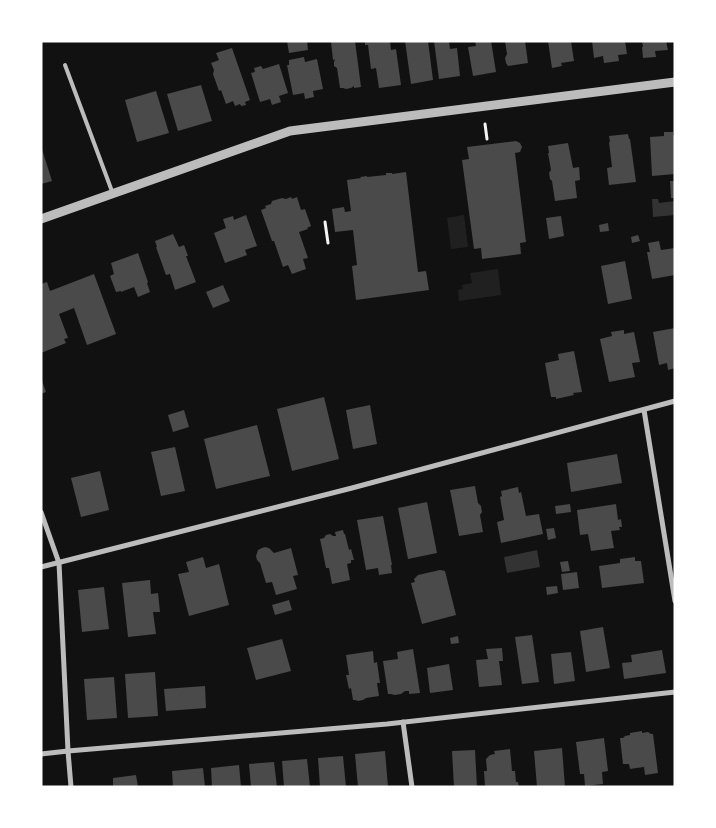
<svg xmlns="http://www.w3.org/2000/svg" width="716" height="828" font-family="'PT Sans Narrow',sans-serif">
  <rect width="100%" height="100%" fill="#111"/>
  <!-- green -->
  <g fill="#202020">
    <path d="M464 215 468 247 451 249 447 218Z"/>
    <path d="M498 269 501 295 459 301 458 290 463 289 462 285 472 283 470 273Z"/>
  </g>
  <!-- water -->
  <g fill="#333">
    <path d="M652 199H658L659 203 675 201V215L653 217Z"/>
    <path d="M537 550 540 567 507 573 504 557Z"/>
  </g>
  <!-- building -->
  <g fill="#4a4a4a">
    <path d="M287 41H307L308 50 289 53Z"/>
    <path d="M355 41 361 87 354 88V86L351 88 346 89 343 88H340L337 68 334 66V62L335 59 333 60 331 42Z"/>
    <path d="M365 41H390L391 50 396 49 401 85 379 88 376 68 371 69 368 45H365Z"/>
    <path d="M405 41H428L433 80 411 84Z"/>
    <path d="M434 41H449L450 49 457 48 460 76 439 79Z"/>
    <path d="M475 41H491L496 72 473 76 468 47 476 46Z"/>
    <path d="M505 41H525L528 63 508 66 506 63 505 58 507 54Z"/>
    <path d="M548 41H571L574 61 561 63 562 66 552 68Z"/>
    <path d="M592 41H625L627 54 618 55 619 61 604 63 603 56 594 58Z"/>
    <path d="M642 41H666L668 50 655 51 656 57 643 58 642 47H643Z"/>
    <path d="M232 48 250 100 245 102 246 105 241 106 240 104 235 106 233 101 226 104 221 90 219 91 213 74 214 70 211 63 219 60 216 53Z"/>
    <path d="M304 57 305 62 317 59 323 89 313 91 314 97 305 99 304 93 293 95 287 65H289V60Z"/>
    <path d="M279 64 288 93 279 96 281 102 272 105 270 99 260 102 251 73 255 72 254 68 261 66 263 69Z"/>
    <path d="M201 85 212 121 178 131 167 94Z"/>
    <path d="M156 91 169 133 137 142 125 100Z"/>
    <path d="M664 132H673V135H675V174L652 176 650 137 664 136Z"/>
    <path d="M628 134 629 139H630L636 182 609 185 607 168 612 167 609 142H610L609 136Z"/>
    <path d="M516 141 520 143 522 147 520 152 515 153 526 242 520 243 521 254 482 259 481 248 474 249 462 160 469 159 467 147Z"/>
    <path d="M568 143 573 168 579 167 580 180 575 181 577 198 555 201 552 181 550 179 549 173 551 170 548 153H549L548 146Z"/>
    <path d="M41 146 52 181 41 184Z"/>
    <path d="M406 172 418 272 426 271 429 290 356 300 352 266 357 265 353 230 335 232 332 209 344 207 345 212 351 211 347 180 361 178 360 177 367 176V177L386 175V173H392V174Z"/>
    <path d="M670 181H675V198H671Z"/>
    <path d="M291 197 292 199 297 197 301 210 305 209 311 226 307 228 308 229 299 232 308 258 303 259 306 269 292 274 288 265 283 267 274 241H272L261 210 266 208 265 206 271 204 272 201 282 198 286 199Z"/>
    <path d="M246 215 257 246 245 250 247 255 225 263 214 233 226 228 223 219 233 216 234 220Z"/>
    <path d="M561 216 564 236 549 239 546 218Z"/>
    <path d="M608 223 609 231 600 232 599 225Z"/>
    <path d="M173 234 179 247 184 245 188 256H186L196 282 175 290 170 274 166 275 156 247H157L155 241Z"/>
    <path d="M638 235 640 241 632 243 631 237Z"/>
    <path d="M659 241 661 250 675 248V275L652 279 647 252H650L648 243Z"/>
    <path d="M138 253 148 282 147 283 150 292 138 297 134 287 121 292V291L116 292 110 276 114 274 111 263Z"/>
    <path d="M625 261 632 299 608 304 601 266Z"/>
    <path d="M94 274 116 334 87 345 74 308 59 314 68 338 64 339 66 343 41 353V284L47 282 50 291Z"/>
    <path d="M223 285 230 301 213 308 206 292Z"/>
    <path d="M675 328V368L668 370 667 363 659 365 653 332Z"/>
    <path d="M624 330V334L634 332 640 362 632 363 635 377 609 382 600 339 612 336 611 332Z"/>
    <path d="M574 351 582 392 573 393 574 395 556 399V397H551L545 363 559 360 558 354Z"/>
    <path d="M41 378 46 392 41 394Z"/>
    <path d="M324 397 339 459 292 471 277 409Z"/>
    <path d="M370 405 377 444 353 449 346 410Z"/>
    <path d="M184 410 189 427 173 432 168 415Z"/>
    <path d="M257 425 270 476 216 489 204 439Z"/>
    <path d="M175 447 185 491 161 496 151 452Z"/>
    <path d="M617 454 622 483 571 492 567 463Z"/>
    <path d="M100 471 109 510 81 517 71 478Z"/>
    <path d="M475 486 478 503 481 506 482 512 480 515 483 532 459 536 450 490Z"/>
    <path d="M518 487 519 493 521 492 526 516 539 514 543 534 501 543 497 522 504 520 500 497 502 496 501 491Z"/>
    <path d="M427 502 437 553 408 559 398 508Z"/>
    <path d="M570 504 571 512 556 514 555 506Z"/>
    <path d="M616 504 618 520 621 519 622 527H619L620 530 611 531 614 548 591 551 588 534 580 535 577 510Z"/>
    <path d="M383 516 392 565H391L392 573 379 575 378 568 366 570 357 520Z"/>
    <path d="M554 528 556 538 548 540 546 529Z"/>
    <path d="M343 530 344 534H345L349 550 351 549 354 560H351V563L347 564 350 580 332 584 329 568H326L320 539 324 538 326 535 330 534 333 536H336L335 532Z"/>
    <path d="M265 547 269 548 274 553 291 548 298 575 293 576 297 589 276 595 272 582 266 583 260 563 257 560 256 556 258 550 262 548Z"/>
    <path d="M203 557 206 568 219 564 229 605 189 616 178 574 189 572 186 562Z"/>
    <path d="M635 557V561H641L644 583 602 588 599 566 620 563V559Z"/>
    <path d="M568 561 570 571 562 572 560 562Z"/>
    <path d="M440 570 445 571 456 615 422 624 411 583 415 582 414 579 418 575Z"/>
    <path d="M577 572 579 588 563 590 561 574Z"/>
    <path d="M150 580 151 594 158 593 160 612H153L156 634 128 637 122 583Z"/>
    <path d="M557 586 558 593 547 595 546 587Z"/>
    <path d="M104 587 109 629 82 632 78 590Z"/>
    <path d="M289 600 292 610 275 615 272 605Z"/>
    <path d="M603 627 610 668 586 672 580 631Z"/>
    <path d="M532 635 539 682 522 684 515 637Z"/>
    <path d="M458 636 459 643 451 644 450 638Z"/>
    <path d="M282 639 291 671 256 680 247 648Z"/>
    <path d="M502 648 503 661H499L502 685 479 687 476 660 488 659 486 649Z"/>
    <path d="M413 649 420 693 409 694V691H405L401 694 395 695 391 694H388L383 661 398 659 397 652Z"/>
    <path d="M662 650 666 673 624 679 622 663 632 662 631 655Z"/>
    <path d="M373 651 374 663 377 662 380 683H377L379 696 366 698 363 700 358 701 355 700H353L351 688 349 689 346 675H349L346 655Z"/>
    <path d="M571 652 575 681 554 684 551 654Z"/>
    <path d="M449 664 453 690 430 693 427 668Z"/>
    <path d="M155 672 158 716 128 718 125 674Z"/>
    <path d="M114 677 117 718 87 720 84 679Z"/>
    <path d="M205 686 206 708 166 711 164 689Z"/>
    <path d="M642 731V733L648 732 651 734H653L658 773 645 775 644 767 630 769 629 764H623L620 738H623L625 736 630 735V733Z"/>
    <path d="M604 738 608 771 602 772 603 784 585 786 584 774H580L576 742Z"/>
    <path d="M562 748 565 787H537L534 751Z"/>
    <path d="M510 749 512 771H515L516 782H518L519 787 485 786 484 771H487L486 759 490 755 495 754 494 751Z"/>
    <path d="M475 750 477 787H454L452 751Z"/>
    <path d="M385 751 388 787H358L355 754Z"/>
    <path d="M343 756 346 787H320L318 758Z"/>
    <path d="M307 759 310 787H284L282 761Z"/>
    <path d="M274 762 277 787H251L249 764Z"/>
    <path d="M239 765 241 787H212L211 768Z"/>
    <path d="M203 768 205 787H173L172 771Z"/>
    <path d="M136 775 138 787H113V778Z"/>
  </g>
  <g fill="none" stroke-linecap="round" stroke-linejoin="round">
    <!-- path -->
    <g stroke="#f5f5f5" stroke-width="3">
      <path d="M485 124 487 139"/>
      <path d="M325 222 328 243"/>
    </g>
    <!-- service -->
    <path stroke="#bcbcbc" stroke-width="4" d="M65 65 113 194"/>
    <!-- minor -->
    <g stroke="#bcbcbc" stroke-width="5">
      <path d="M644 410 675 601"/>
      <path d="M41 512 59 563 68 751 71 787"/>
      <path d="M41 567 352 488 675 401"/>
      <path d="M403 722 412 787"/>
      <path d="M41 754 68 751 387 724 675 692"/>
    </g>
    <!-- tertiary -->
    <path stroke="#bcbcbc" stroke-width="9" d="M41 219 290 131 675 82"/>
  </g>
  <!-- border -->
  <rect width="716" height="828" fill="none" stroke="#ffffff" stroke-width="85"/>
</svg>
